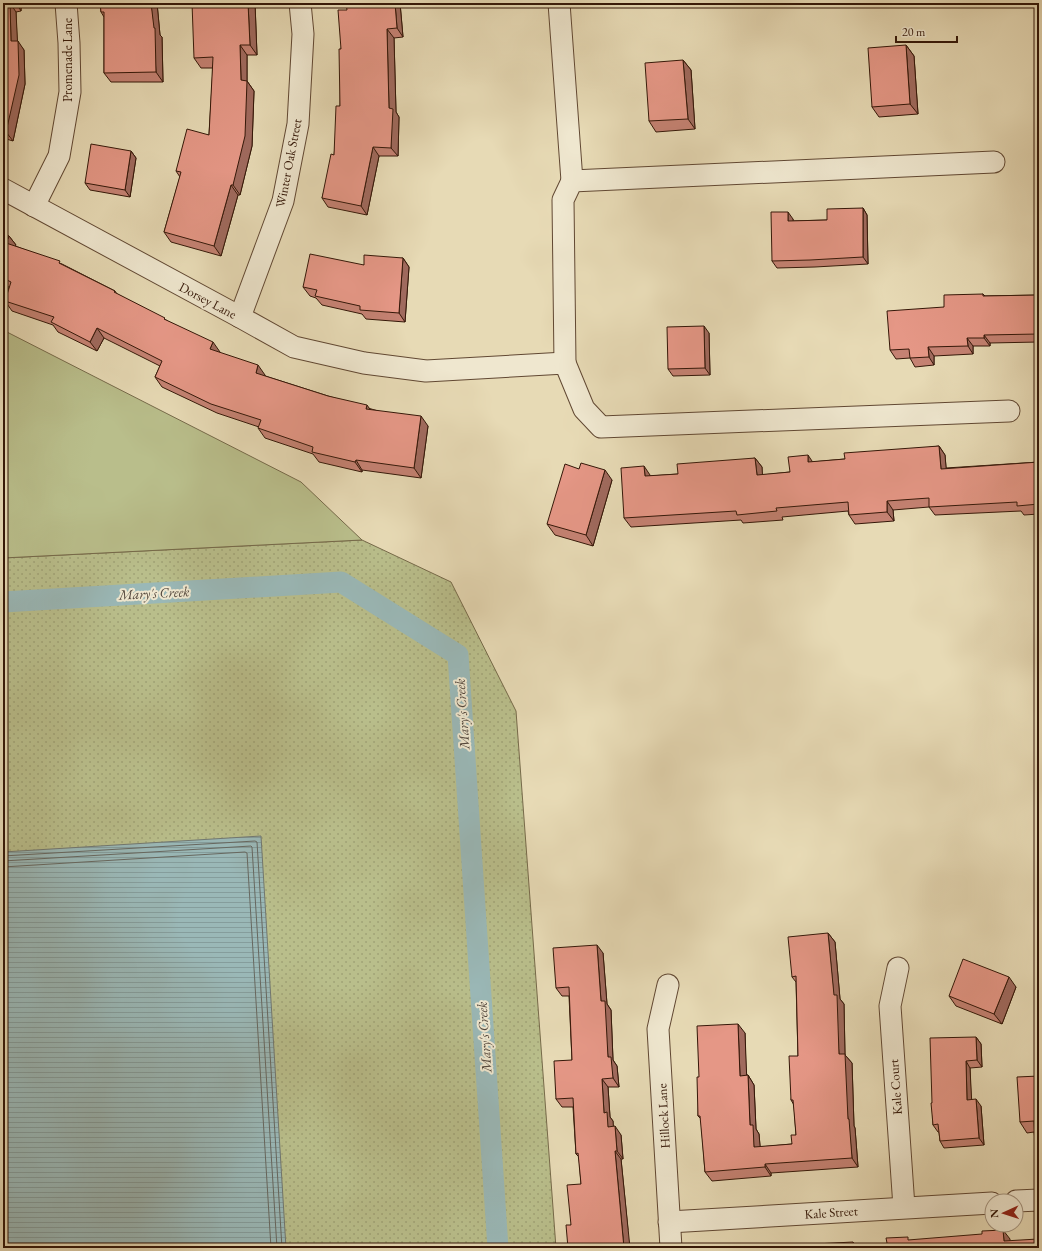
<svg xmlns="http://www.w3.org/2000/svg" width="1042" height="1251" font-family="'EB Garamond',serif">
  <defs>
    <pattern id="grass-dots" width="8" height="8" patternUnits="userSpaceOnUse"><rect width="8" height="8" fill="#b9be8b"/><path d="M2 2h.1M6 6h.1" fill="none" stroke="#a0a376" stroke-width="1.8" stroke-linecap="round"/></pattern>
    <pattern id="water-rules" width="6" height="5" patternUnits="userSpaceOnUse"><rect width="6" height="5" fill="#9ab8b7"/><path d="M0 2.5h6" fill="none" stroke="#859d9c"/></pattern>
  </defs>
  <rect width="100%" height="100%" fill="#e7dab5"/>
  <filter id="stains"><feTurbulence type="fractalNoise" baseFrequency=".005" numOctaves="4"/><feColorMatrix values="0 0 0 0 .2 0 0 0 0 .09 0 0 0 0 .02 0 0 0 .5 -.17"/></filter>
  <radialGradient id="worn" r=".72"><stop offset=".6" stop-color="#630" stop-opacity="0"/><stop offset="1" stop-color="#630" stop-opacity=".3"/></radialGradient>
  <!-- grass -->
  <path fill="url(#grass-dots)" stroke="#766a4a" d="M362 540 451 582 516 711 556 1248H3V558Z"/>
  <!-- green -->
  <path fill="#b9be8b" stroke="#766a4a" d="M3 330 301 482 362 540 3 558Z"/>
  <!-- water -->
  <path fill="url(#water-rules)" stroke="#717871" d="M261 836 286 1248H3V852Z"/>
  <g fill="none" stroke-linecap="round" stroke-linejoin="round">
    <!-- shore -->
    <g stroke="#676860" stroke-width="1">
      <path d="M3 856 255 841 257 842 282 1248"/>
      <path d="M3 861 251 846 252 847 277 1248"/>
      <path d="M3 867 245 852 247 853 271 1248"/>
    </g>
    <!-- canal -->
    <path stroke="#9ab8b7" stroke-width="21" d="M3 602 341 582 458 655 498 1248"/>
    <!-- minor casing -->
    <g stroke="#614833" stroke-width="23">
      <g id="minor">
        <path d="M559 3 572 181"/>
        <path d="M3 189 240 317 294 347 364 363 426 371 565 363 584 409 601 427 1009 411"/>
        <path d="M34 206 59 156 70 92 69 43 66 3"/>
        <path d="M240 317 283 201 298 124 303 34 300 3"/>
        <path d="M565 363 563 200 572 181 994 162"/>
        <path d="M898 968 890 1006 904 1207"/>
        <path d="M668 985 658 1029 671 1248"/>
        <path d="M1016 1201 1039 1200"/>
        <path d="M669 1222 992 1203"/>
      </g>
    </g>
    <!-- minor -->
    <use href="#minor" stroke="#efe7cf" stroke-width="21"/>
  </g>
  <!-- wall -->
  <g fill="#c58273" stroke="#341708">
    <path d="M3 3H21V11L16 12 17 41 24 50 25 84 13 141 3 138Z"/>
    <path d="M100 3H157L160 35 162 37 163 82H111L104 73V17L101 12Z"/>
    <path d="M255 3 257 55H247V81L254 91 252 146 240 195H238L221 256 171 242 164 232 180 177 176 171 209 135 213 68H201L194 58Z"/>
    <path d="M400 3 403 37 394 38 396 112 399 117 398 156H379L367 215 328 207 322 198 334 155 340 106 341 49 347 10Z"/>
    <path d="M906 45 914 56 918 114 879 117 872 107Z"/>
    <path d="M683 60 691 70 695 129 656 132 649 121Z"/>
    <path d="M131 151 136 158 130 197 90 190 85 183Z"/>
    <path d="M863 208 867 215 868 264 815 267 777 268 772 261 793 219V221L827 220Z"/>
    <path d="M3 233 9 236 16 245 15 246 62 264 115 291 117 294 166 320 220 353 265 375V376L328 396 428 426 421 478 362 470V472L319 462 313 454 265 438 258 428 259 427 217 413 162 387 155 377 160 366 104 338 97 351 58 332 53 325 12 311 5 301 9 287 3 285Z"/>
    <path d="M403 258 409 267 405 322 366 319 362 314 322 305 316 298 310 296 303 287 364 265Z"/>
    <path d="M983 294 985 296 1039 295V342L990 343V346H973V354L934 356V365L915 367 910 358 896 359 890 350 944 307Z"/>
    <path d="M709 333 710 375 673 376 668 369Z"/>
    <path d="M939 446 945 455 946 468 1039 462V514L1024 515 1021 511 935 515 929 507 893 510 894 521 855 524 849 515 848 511 782 517 783 520 743 523 741 520 631 527 624 518 650 475V476L678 474 755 458 762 467V475L790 472 812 462 845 459Z"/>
    <path d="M612 480 593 546 555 535 547 524Z"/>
    <path d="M828 933 835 942 840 999 844 1004 845 1055 852 1063 854 1126 855 1128 858 1167 771 1173V1176L712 1181 705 1172 701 1119 698 1116 699 1077 745 1033 746 1075H748L754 1085 756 1129 759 1134 760 1147 792 1144 796 1135 794 1105 791 1100 798 1056 796 982 792 977Z"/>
    <path d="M603 953 607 1004 611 1010 613 1060 617 1066 619 1087H608L610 1117 613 1121V1126L621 1135 623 1159H621L628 1230 571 1225 581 1184 579 1157 576 1154 573 1107H562L556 1099 572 1060 569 996H562L556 988Z"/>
    <path d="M1016 987 1002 1024 956 1006 949 996Z"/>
    <path d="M976 1037 981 1044 982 1067 970 1068 971 1099 981 1106 984 1145 944 1148 940 1141 939 1132H938L933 1125 932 1103Z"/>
    <path d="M1039 1076V1146L1035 1140 1034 1132 1027 1133 1020 1122Z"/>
  </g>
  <!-- shaded-wall -->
  <g fill="#a06a5e" stroke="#341708">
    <path d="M10 3 16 12 18 51 11 41Z"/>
    <path d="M16 3H21V11Z"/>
    <path d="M151 3H157L160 35 162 37 163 82 156 72Z"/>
    <path d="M248 3H255L257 55 250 45Z"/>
    <path d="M395 3H400L403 37 397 28Z"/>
    <path d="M387 29 394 38 396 112 399 117 398 156 391 148 389 108Z"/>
    <path d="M18 41 24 50 25 84 13 141 6 132Z"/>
    <path d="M240 45 247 55V81L254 91 252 146 240 195 233 185 241 80Z"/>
    <path d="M906 45 914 56 918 114 910 104Z"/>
    <path d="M683 60 691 70 695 129 688 119Z"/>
    <path d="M373 147 379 156 367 215 361 206Z"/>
    <path d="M131 151 136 158 130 197 125 190Z"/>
    <path d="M231 185 238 195 221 256 214 246Z"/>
    <path d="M863 208 867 215 868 264 863 257Z"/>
    <path d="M788 212 793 219V228L788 221Z"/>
    <path d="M9 236 16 245 12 253 6 243Z"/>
    <path d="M403 258 409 267 405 322 399 313Z"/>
    <path d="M704 326 709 333 710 375 705 368Z"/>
    <path d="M97 328 104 338 97 351 90 342Z"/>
    <path d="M984 335 990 343V346L984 338Z"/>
    <path d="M967 338 973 346V354L968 346Z"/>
    <path d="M213 342 220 352 217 359 210 349Z"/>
    <path d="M928 347 934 356V365L929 357Z"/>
    <path d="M258 365 265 375 263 382 256 373Z"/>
    <path d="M367 405 374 415 366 409Z"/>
    <path d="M421 416 428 426 421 478 414 468Z"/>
    <path d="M939 446 945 455 947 478 941 469Z"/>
    <path d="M808 455 814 464 808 462Z"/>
    <path d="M755 458 762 467 763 484 757 475Z"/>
    <path d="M356 460 362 470V472L355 462Z"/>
    <path d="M644 466 650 475 651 485 645 476Z"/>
    <path d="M605 470 612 480 593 546 586 535Z"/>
    <path d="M887 501 893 510 894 521 887 512Z"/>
    <path d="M828 933 835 942 840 999 844 1004 845 1055 852 1063 854 1126 855 1128 858 1167 852 1158 848 1119 839 1054Z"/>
    <path d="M597 945 603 953 607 1004 611 1010 613 1060 617 1066 619 1087 613 1078 608 1057 601 1001Z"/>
    <path d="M1009 977 1016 987 1002 1024 994 1014Z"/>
    <path d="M738 1024 745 1033 747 1085 740 1076Z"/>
    <path d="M976 1037 981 1044 982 1067 977 1060Z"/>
    <path d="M966 1061 970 1068 972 1107 967 1100Z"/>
    <path d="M748 1075 754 1085 756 1129 759 1134 761 1156 754 1147 750 1125Z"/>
    <path d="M602 1079 608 1087 610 1117 613 1121 614 1135 608 1127 604 1113Z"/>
    <path d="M976 1099 981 1106 984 1145 979 1138Z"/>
    <path d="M615 1126 621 1135 623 1159 617 1151Z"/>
    <path d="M615 1151 621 1159 630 1248H624Z"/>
    <path d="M765 1164 771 1173V1176L765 1167Z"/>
    <path d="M1003 1230 1010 1239V1248L1004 1241Z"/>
    <path d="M853 1242 857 1248H854Z"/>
  </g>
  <!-- building -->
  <g fill="#e59786" stroke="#341708">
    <path d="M3 3H10L11 41H18L19 75 6 132 3 131Z"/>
    <path d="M100 3H151L154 28H155L156 72 104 73V12H101Z"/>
    <path d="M192 3H248L250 45H240L241 80 247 81 245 136 233 185H231L214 246 164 232 181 172 176 171 187 129 209 135 213 57 194 58Z"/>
    <path d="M346 3H395L397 28 387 29 389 108 393 109 391 148 373 147 361 206 322 198 331 154 334 155 336 106H340L339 49H341L338 10H347Z"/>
    <path d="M906 45 910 104 872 107 868 48Z"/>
    <path d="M683 60 688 119 649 121 645 63Z"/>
    <path d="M91 144 131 151 125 190 85 183Z"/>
    <path d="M863 208V257L810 260 772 261 771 212H788V221L827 220V209Z"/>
    <path d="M3 233 9 236 6 243 60 261 59 263 115 291 114 292 165 318 164 319 213 342 210 349 258 365 256 373 328 396 367 405 366 409 421 416 414 468 356 460 355 462 312 452 313 447 258 428 261 420 211 404 155 377 162 361 97 328 90 342 51 322 54 317 5 301 11 282 3 278Z"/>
    <path d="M310 254 364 265V255L403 258 399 313 360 310V306L315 296 317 290 303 287Z"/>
    <path d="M983 294V296L1039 295V334L984 335V338H967L968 346 928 347 929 357 910 358 909 349 890 350 887 311 944 307V295Z"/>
    <path d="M704 326 705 368 668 369 667 327Z"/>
    <path d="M939 446 941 469 1039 462V504L1017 506V502L929 507V498L887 501V512L849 515 848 502 776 508 777 511 737 515 736 511 624 518 621 468 644 466 645 476 678 474 677 464 755 458 757 475 790 472 788 457 808 455V462L845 459 844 453Z"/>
    <path d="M581 463 605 470 586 535 547 524 565 464 579 469Z"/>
    <path d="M828 933 834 995H837L839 1054H845L848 1119H849L852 1158 765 1164V1167L705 1172 700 1116H698L697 1077H699L697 1026 738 1024 740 1076 748 1075 750 1125H753L754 1147 792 1144 791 1135H796L793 1100H791L789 1056H798L796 976 792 977 788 937Z"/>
    <path d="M597 945 601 1001H605L608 1057H611L613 1078 602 1079 604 1113 607 1112 608 1127 615 1126 617 1151H615L624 1248H568L566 1225H571L567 1185 581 1184 578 1153 576 1154 573 1098 556 1099 554 1061 572 1060 569 987 556 988 553 948Z"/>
    <path d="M963 959 1009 977 994 1014 949 996Z"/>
    <path d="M976 1037 977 1060 966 1061 967 1100 976 1099 979 1138 940 1141 938 1124 933 1125 931 1103H932L930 1038Z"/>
    <path d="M1039 1076V1139L1035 1140 1034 1121 1020 1122 1017 1077Z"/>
    <path d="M1037 1227H1039V1248H888L886 1238 908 1237V1240L982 1234V1231L1003 1230 1004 1241 1038 1239Z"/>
    <path d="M853 1242 854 1248H815V1244Z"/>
    <path d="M779 1245V1248H759V1246Z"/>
  </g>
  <g text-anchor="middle" stroke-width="4" stroke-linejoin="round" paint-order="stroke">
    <!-- street labels -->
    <g font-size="13" fill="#341708" stroke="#efe7cf">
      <text transform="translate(67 60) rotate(-90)" y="5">Promenade Lane</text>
      <text transform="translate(288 163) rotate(-79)" y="5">Winter Oak Street</text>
      <text transform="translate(208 300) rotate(28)" y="5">Dorsey Lane</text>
      <text transform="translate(895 1087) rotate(-94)" y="5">Kale Court</text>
      <text transform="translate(663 1116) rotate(-93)" y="5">Hillock Lane</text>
      <text transform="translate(831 1212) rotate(-4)" y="5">Kale Street</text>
    </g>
    <!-- water labels -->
    <g font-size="14" font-style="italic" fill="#53473d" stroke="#efe7cf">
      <text transform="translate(154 593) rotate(-3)" y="5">Mary's Creek</text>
      <text transform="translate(462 714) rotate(-94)" y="5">Mary's Creek</text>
      <text transform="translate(484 1037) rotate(-94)" y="5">Mary's Creek</text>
    </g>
  </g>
  <!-- margin -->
  <rect width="1042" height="1251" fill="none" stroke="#e7dab5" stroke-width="16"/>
  <rect x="4" y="4" width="1034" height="1243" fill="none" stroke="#341708" stroke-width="2"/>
  <rect x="8" y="8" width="1026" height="1235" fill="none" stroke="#341708"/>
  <!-- north arrow -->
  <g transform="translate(1004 1213) rotate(267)"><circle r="19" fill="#efe7cf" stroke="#a4947f"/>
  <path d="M0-3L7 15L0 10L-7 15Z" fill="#8f2418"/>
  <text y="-6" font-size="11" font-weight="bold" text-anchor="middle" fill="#341708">N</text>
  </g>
  <!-- scale -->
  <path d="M896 36v6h61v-6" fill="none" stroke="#341708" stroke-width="2"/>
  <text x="902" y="36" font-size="12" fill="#341708" stroke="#efe7cf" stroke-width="3" paint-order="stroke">20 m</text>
  <rect width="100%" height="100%" filter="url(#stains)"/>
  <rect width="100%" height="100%" fill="url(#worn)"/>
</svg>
